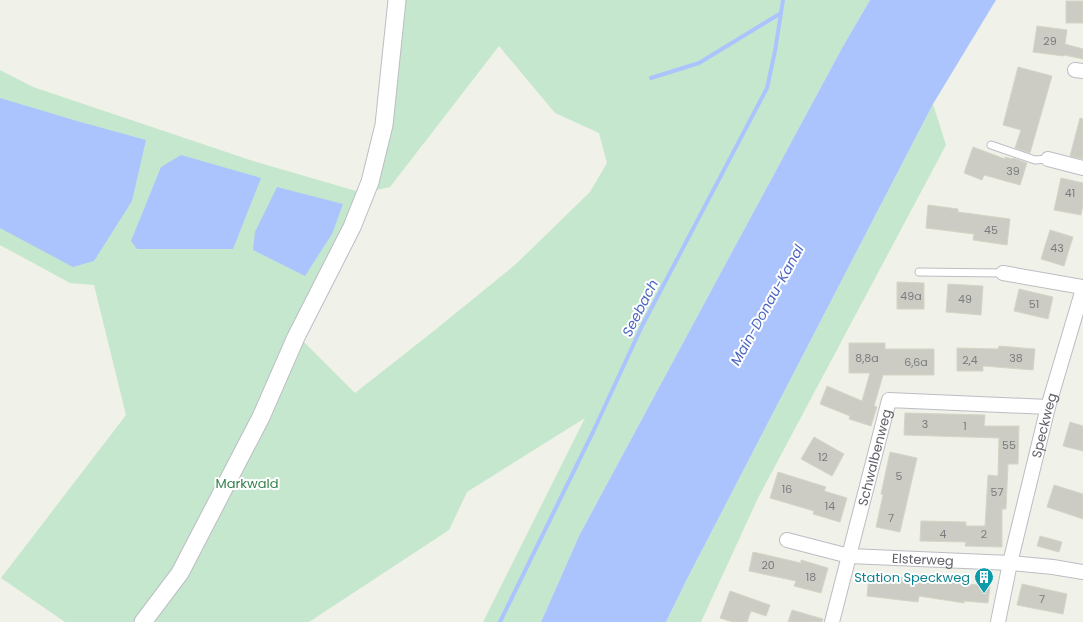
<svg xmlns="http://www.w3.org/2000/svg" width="1083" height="622" font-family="Poppins,sans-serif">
  <rect width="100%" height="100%" fill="#f0f1e8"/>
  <!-- green -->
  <g fill="#c5e7ce" fill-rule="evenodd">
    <path d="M392 0H870L842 48 580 534 541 622H483L585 418 467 492 449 530 309 622H65L1 578 126 415 94 285 70 283 0 245V70L33 87 253 161 363 193 381 102ZM499 46 555 113 599 133 607 163 590 192 516 264 435 330 355 393 295 333 363 193 390 187Z"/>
    <path d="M933 104 946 145 758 498 701 622H666L685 583Z"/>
  </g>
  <!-- water -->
  <g fill="#abc4fd">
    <path d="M870 0H996L933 104 685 583 666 622H541L580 534 842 48Z"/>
    <path d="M0 98 77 121 146 140 132 201 94 261 73 267 0 228Z"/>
    <path d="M181 155 261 178 233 249H137L131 241 161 167Z"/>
    <path d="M277 187 343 204 332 234 305 276 253 250 255 232Z"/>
  </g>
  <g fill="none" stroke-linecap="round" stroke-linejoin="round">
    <!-- stream -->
    <g stroke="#abc4fd" stroke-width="4">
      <path d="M651 78 699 63 781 13"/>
      <path d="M500 622 593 432 642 326 767 88 775 51 783 0"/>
    </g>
  </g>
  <!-- building -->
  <g fill="#ccccc4" stroke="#d5d5c6">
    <rect x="1066" y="1" width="17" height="22"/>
    <path d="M1037 26 1067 30 1065 44 1083 49V59L1064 55 1063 56 1033 52Z"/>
    <path d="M1018 67 1052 76 1030 153 1015 148 1021 130 1003 125Z"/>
    <path d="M1080 118 1083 119V159L1070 156Z"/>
    <path d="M973 147 1005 159V157L1012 159 1013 158 1027 163 1020 185 984 175 982 180 964 173Z"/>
    <path d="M1061 178 1083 183V204L1081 215 1054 210Z"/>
    <path d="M928 205 958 209V212L1010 219 1007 245 973 240 974 234 926 228Z"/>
    <path d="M1050 230 1073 237 1064 266 1041 259Z"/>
    <path d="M897 282 924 283V309H897Z"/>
    <path d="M948 284 983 286 981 315 946 312Z"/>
    <path d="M1019 289 1053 297 1048 319 1014 311Z"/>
    <path d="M849 343H885V349H934V375H883L874 406 877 407 871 426 849 419 850 416 820 404 827 386 862 401 870 373H849Z"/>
    <path d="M999 346 1035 349 1033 370 983 366V371H957V348L998 349Z"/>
    <path d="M905 413 985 415 984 426H1019L1018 464H1008L1006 509H1002V547L965 546 966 542 920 541 921 521 966 522V526H985L988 475 998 476 999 438 904 435Z"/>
    <path d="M1070 422 1083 426V451L1063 446Z"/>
    <path d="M814 437 844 454 832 476 801 459Z"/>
    <path d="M890 452 917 458 900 532 876 527 883 495 881 494Z"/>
    <path d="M778 472 826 487 824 491 847 498 840 522 813 514 814 511 770 498Z"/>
    <path d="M1054 485 1083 494V519L1047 507Z"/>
    <path d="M1040 536 1062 542 1059 552 1037 546Z"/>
    <path d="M753 552 801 563V560L828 568 821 593 794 586 796 581 749 571Z"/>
    <path d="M869 574 936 581 937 575 967 580V584L990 586 988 603 964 601V603L919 596 918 602 867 596Z"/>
    <path d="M1022 584 1067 594 1063 614 1017 605Z"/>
    <path d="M730 591 770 605 766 616 751 611 747 622H733L720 618Z"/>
    <path d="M792 610 823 619 822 622H788Z"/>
  </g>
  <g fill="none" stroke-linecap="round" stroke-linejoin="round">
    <!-- service casing -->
    <g stroke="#bcbdc3" stroke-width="9">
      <g id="service">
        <path d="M991 145 1035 160 1048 159"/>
        <path d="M919 272 1003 273"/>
      </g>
    </g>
    <!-- minor casing -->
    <g stroke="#bcbdc3" stroke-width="16">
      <g id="minor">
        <path d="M1075 70 1083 71"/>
        <path d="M1048 159 1083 168"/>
        <path d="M1003 273 1083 287"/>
        <path id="s1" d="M787 540 849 556 1010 563 1053 567 1083 572"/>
        <path id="s2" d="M832 622 889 400 1048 407"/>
        <path id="s3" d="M998 622 1010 563 1048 407 1083 289"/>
      </g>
    </g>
    <!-- tertiary casing -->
    <g stroke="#bcbdc3" stroke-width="19">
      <path id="tertiary" d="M143 622 180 573 261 417 296 337 352 227 370 182 384 125 397 0"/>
    </g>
    <!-- service -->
    <use href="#service" stroke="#fff" stroke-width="7"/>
    <!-- minor -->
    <use href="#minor" stroke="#fff" stroke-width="14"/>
    <!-- tertiary -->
    <use href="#tertiary" stroke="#fff" stroke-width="17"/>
  </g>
  <!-- icons -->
  <defs>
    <g id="building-pin" transform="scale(1)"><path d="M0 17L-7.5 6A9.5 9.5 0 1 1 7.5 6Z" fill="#0f9aa8" stroke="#fff"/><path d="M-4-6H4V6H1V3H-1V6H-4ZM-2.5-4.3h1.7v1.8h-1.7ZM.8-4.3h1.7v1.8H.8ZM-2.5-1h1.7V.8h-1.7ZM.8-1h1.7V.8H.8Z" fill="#fff"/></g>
  </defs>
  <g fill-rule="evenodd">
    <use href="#building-pin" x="984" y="577"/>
  </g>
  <g text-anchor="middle" stroke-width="4" stroke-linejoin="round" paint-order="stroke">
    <!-- number labels -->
    <g font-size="11" fill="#7a7b7e">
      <text x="1050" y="45">29</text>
      <text x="1013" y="175">39</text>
      <text x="1070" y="197">41</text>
      <text x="991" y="234">45</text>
      <text x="1057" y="252">43</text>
      <text x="911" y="300">49a</text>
      <text x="965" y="303">49</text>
      <text x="1034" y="308">51</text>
      <text x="867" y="362">8,8a</text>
      <text x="1016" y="362">38</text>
      <text x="970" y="364">2,4</text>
      <text x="916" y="366">6,6a</text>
      <text x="925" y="428">3</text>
      <text x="965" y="430">1</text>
      <text x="1009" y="449">55</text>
      <text x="823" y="461">12</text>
      <text x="899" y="480">5</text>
      <text x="787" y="493">16</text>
      <text x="997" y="496">57</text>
      <text x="830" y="510">14</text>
      <text x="891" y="522">7</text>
      <text x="943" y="538">4</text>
      <text x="984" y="538">2</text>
      <text x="768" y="569">20</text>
      <text x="811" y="581">18</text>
      <text x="1042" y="603">7</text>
    </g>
    <!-- street labels -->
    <g font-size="13" fill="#5f6067" stroke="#fff">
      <text dy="5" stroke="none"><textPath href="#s3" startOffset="202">Speckweg</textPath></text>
      <text dy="5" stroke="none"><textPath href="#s2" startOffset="170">Schwalbenweg</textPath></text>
      <text dy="5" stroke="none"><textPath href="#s1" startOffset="138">Elsterweg</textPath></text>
    </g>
    <!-- park labels -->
    <g font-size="13" fill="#36804c" stroke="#fff">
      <text x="247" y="488">Markwald</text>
    </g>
    <!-- culture labels -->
    <g font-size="13" fill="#0d838f" stroke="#fff" text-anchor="end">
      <text x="970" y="582">Station Speckweg</text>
    </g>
    <!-- water labels -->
    <g font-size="14" font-style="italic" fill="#4c67c2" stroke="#fff">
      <text transform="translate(767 305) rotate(-61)" y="5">Main-Donau-Kanal</text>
      <text transform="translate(640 308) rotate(-63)" y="5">Seebach</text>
    </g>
  </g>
</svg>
